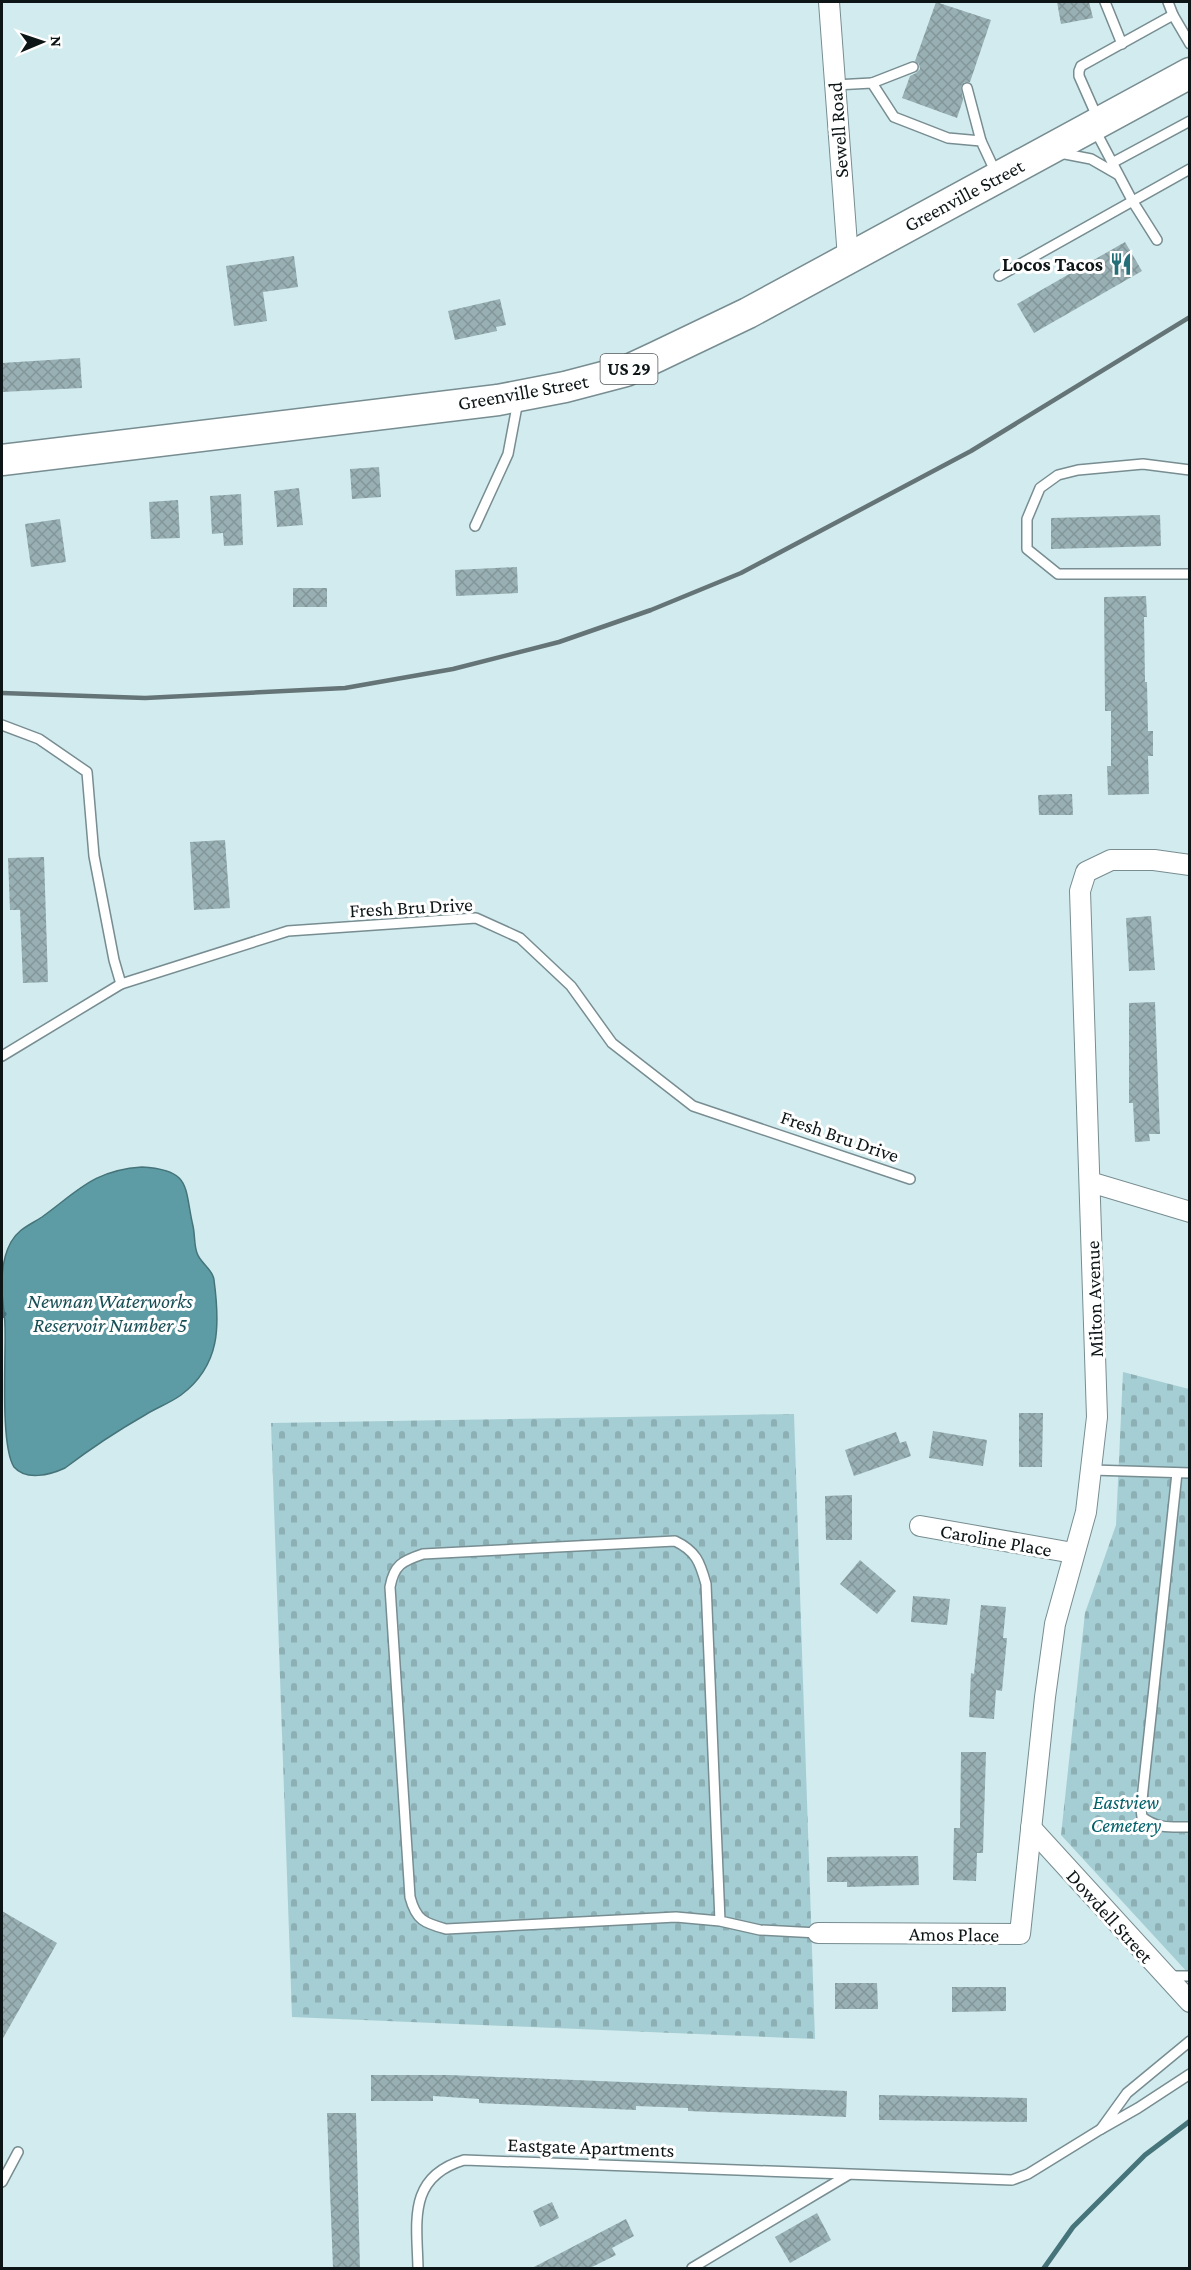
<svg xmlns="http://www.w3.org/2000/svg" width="1191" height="2270" font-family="'Crimson Pro',serif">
  <defs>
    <pattern id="cemetery-stones" width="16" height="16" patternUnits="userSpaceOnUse" patternTransform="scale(1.5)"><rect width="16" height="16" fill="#a5ced4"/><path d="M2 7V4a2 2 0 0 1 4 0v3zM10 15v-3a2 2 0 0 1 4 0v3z" fill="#8db0b5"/></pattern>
    <pattern id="building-cross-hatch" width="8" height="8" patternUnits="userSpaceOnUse" patternTransform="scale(1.5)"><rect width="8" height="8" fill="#98b0b3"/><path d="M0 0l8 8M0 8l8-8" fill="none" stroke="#829699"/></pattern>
  </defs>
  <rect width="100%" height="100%" fill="#d2ebee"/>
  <!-- cemetery -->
  <g fill="url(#cemetery-stones)">
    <path d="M1123 1372 1189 1389V1974L1061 1835 1085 1613 1116 1525Z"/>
    <path d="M794 1414 815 2039 292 2017 271 1423Z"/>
  </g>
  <!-- water -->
  <path fill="#5d9ca4" stroke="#45747a" stroke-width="1.5" d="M142 1167C192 1170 184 1187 193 1226 195 1235 194 1245 197 1253 200 1263 213 1269 214 1280 220 1325 221 1365 181 1395 170 1403 156 1408 145 1415 117 1431 90 1449 65 1468 50 1475 26 1481 14 1467 0 1445 6 1358 5 1327 5 1312 1 1297 2 1282 2 1269 5 1253 11 1242 18 1229 30 1225 42 1217 78 1191 94 1170 142 1167Z"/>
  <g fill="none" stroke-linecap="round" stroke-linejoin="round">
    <!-- stream -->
    <g stroke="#45747a" stroke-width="5">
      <path d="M2 1316 4 1314"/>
      <path d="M1044 2268 1073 2227 1145 2155 1190 2121"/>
    </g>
  </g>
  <!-- building -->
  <g fill="url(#building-cross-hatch)">
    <path d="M936 2 991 20 970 82H965L961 86 963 100 957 118 902 98 910 76 916 73 920 69 919 64 915 61Z"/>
    <path d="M1057 2H1089L1093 18 1061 24Z"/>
    <path d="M1125 242 1142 271 1034 333 1017 304Z"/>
    <path d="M294 256 298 287 263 292 267 321 234 326 226 266Z"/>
    <path d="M500 299 506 325 496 327 497 331 455 340 448 311Z"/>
    <path d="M80 358 82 388 2 392V363Z"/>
    <path d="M379 467 381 497 352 499 350 469Z"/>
    <path d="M299 488 303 525 277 527 274 491Z"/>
    <path d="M241 494 243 545 224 546 223 533 212 534 210 496Z"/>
    <path d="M178 500 180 538 151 539 149 502Z"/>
    <path d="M1160 515 1161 546 1051 549V518Z"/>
    <path d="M60 519 66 562 31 567 25 524Z"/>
    <path d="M517 567 518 593 456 596 455 570Z"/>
    <rect x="293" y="588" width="34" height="19"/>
    <path d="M1146 596 1147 617H1144L1145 682H1147L1148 731H1153V756H1148L1149 794 1108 795 1107 766H1111V711H1105L1104 597Z"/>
    <path d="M1072 794 1073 815H1039L1038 795Z"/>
    <path d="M225 840 230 908 194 910 190 842Z"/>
    <path d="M44 857 48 982 23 983 20 910H10L8 858Z"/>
    <path d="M1151 916 1155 970 1129 971 1126 918Z"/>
    <path d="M1155 1002 1160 1134H1149L1150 1141 1135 1142 1133 1103H1129V1003Z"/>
    <path d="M1019 1413H1043L1042 1467H1019Z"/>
    <path d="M933 1431 987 1440 983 1466 929 1458Z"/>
    <path d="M896 1432 900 1443 906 1441 911 1456 854 1476 845 1450Z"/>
    <path d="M852 1495V1540H826L825 1496Z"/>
    <path d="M860 1560 896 1591 877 1614 840 1584Z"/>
    <path d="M913 1596 950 1599 947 1625 911 1622Z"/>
    <path d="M981 1605 1006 1607 1003 1638H1007L1002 1691 996 1690 994 1719 969 1717 971 1673 974 1674Z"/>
    <path d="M961 1752H986L983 1853H977L976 1881 953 1880 954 1828H960Z"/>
    <path d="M918 1856 919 1885 847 1887V1882H827V1857Z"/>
    <path d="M2 1911 57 1943 2 2040Z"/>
    <path d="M835 1983H877L878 2009H835Z"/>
    <path d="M952 1987H1006V2011L952 2012Z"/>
    <path d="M371 2075H449L847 2091 846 2117 688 2111V2108L636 2106V2110L479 2103V2099L433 2096V2101H371Z"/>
    <path d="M879 2095 1027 2098V2122L879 2120Z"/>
    <path d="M327 2113H356L360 2268H333Z"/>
    <path d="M552 2202 559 2218 540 2227 533 2211Z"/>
    <path d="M817 2213 831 2240 790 2263 775 2237Z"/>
    <path d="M626 2219 634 2236 612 2248 616 2255 590 2268H532Z"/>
  </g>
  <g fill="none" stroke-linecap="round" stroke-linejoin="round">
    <!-- service casing -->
    <g stroke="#778d91" stroke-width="12">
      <g id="service">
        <path d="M1105 2 1122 44"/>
        <path d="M1168 2 1173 15"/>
        <path d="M872 83 913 67"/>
        <path d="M835 85 872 83 894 117 948 138 981 141 996 173"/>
        <path d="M967 88 981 141"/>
        <path d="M1098 119 1079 76V71L1081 66 1173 15 1190 44"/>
        <path d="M1094 128 1133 202 1157 240"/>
        <path d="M1060 153 1091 159 1117 174"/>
        <path d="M1112 163 1190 121"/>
        <path d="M999 276 1190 169"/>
        <path d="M1190 470 1143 464 1078 470 1058 475 1040 488 1027 519V549L1058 574H1190"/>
        <path d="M475 526 508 454 518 401"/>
        <path d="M2 725 39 739 87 772 94 856 114 960 121 984"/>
        <path d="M2 1056 121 984 288 931 476 918 520 938 571 986 612 1043 693 1106 910 1179"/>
        <path d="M1092 1470 1190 1473"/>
        <path d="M1177 1473 1141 1809 1142 1817C1157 1829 1172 1827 1190 1827"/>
        <path d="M720 1921 706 1584C700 1562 696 1551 675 1541L423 1554C402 1561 394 1565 390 1587L410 1897C416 1920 424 1923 446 1929L676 1917 720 1921 760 1930 818 1933"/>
        <path d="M1168 1976H1190"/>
        <path d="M1190 2041 1127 2093 1101 2129 1138 2108 1190 2074"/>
        <path d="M2 2182 18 2152"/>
        <path d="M418 2268C417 2222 407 2177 464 2160L1012 2180 1028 2174 1101 2129"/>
        <path d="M692 2268 848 2175"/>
      </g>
    </g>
    <!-- minor casing -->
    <g stroke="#778d91" stroke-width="22">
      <g id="minor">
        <path d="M829 2 848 258"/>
        <path d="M1090 1182 1190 1212"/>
        <path d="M920 1526 1073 1553"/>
        <path d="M1031 1828 1190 2002"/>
        <path d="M818 1933 1020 1934 1045 1697 1055 1624 1086 1512 1097 1417 1080 891 1086 872 1111 860H1154L1190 865"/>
      </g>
    </g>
    <!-- primary casing -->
    <g stroke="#778d91" stroke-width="33">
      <path id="primary" d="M2 460 498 400 565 387 626 371 656 357 748 313 1190 73"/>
    </g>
    <!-- service -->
    <use href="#service" stroke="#fff" stroke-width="9"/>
    <!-- minor -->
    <use href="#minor" stroke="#fff" stroke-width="20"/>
    <!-- primary -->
    <use href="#primary" stroke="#fff" stroke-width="30"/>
    <!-- rail -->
    <path stroke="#657577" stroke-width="4.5" d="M2 693 145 698 345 688 453 669 559 642 651 610 741 573 971 451 1190 317"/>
  </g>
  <!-- icons -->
  <defs>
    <g id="restaurant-bare" transform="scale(1.8)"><path d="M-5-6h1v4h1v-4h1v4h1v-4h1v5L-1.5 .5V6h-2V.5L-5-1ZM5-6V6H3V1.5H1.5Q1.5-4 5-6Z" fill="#256f78" stroke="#fff" stroke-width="2.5" paint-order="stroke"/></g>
  </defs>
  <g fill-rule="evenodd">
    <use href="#restaurant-bare" x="1121" y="264"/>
  </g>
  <g text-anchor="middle" stroke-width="6" stroke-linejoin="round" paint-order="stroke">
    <!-- shield labels -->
    <rect fill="#fff" stroke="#565b5d" stroke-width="1.5" x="600.5" y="354" width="57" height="30" rx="4.5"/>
    <g font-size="18" font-weight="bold" fill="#0d1517">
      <text x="629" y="375">US 29</text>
    </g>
    <!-- street labels -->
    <g font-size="20" fill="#0d1517" stroke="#fff">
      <text transform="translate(838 130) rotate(-94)" y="7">Sewell Road</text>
      <text transform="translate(964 195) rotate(-28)" y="7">Greenville Street</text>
      <text transform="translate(523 392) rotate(-10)" y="7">Greenville Street</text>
      <text transform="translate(411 907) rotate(-3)" y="7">Fresh Bru Drive</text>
      <text transform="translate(840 1136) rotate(19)" y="7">Fresh Bru Drive</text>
      <text transform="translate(1094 1299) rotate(-92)" y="7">Milton Avenue</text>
      <text transform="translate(996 1540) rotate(10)" y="7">Caroline Place</text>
      <text transform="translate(1110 1916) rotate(48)" y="7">Dowdell Street</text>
      <text transform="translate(954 1934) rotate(1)" y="7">Amos Place</text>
      <text transform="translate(591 2147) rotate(2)" y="7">Eastgate Apartments</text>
    </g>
    <!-- poi labels -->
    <g font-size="20" font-weight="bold" fill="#0d1517" stroke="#fff" text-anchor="end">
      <text x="1103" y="271">Locos Tacos</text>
    </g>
    <!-- park labels -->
    <g font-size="20" font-style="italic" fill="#01606a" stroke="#fff">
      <text x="1126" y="1809">Eastview<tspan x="1126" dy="23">Cemetery</tspan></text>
    </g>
    <!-- water labels -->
    <g font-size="21" font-style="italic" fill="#184f56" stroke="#fff">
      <text x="110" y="1308">Newnan Waterworks<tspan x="110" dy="24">Reservoir Number 5</tspan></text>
    </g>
  </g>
  <!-- border -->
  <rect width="1191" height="2270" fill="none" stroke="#0d1517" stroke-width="6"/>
  <!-- north arrow -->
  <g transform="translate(42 42) rotate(88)" stroke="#ffffff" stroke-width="4.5" paint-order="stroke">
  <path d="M0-4.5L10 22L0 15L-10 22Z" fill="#0d1517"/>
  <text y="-9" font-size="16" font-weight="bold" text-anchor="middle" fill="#0d1517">N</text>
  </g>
</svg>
